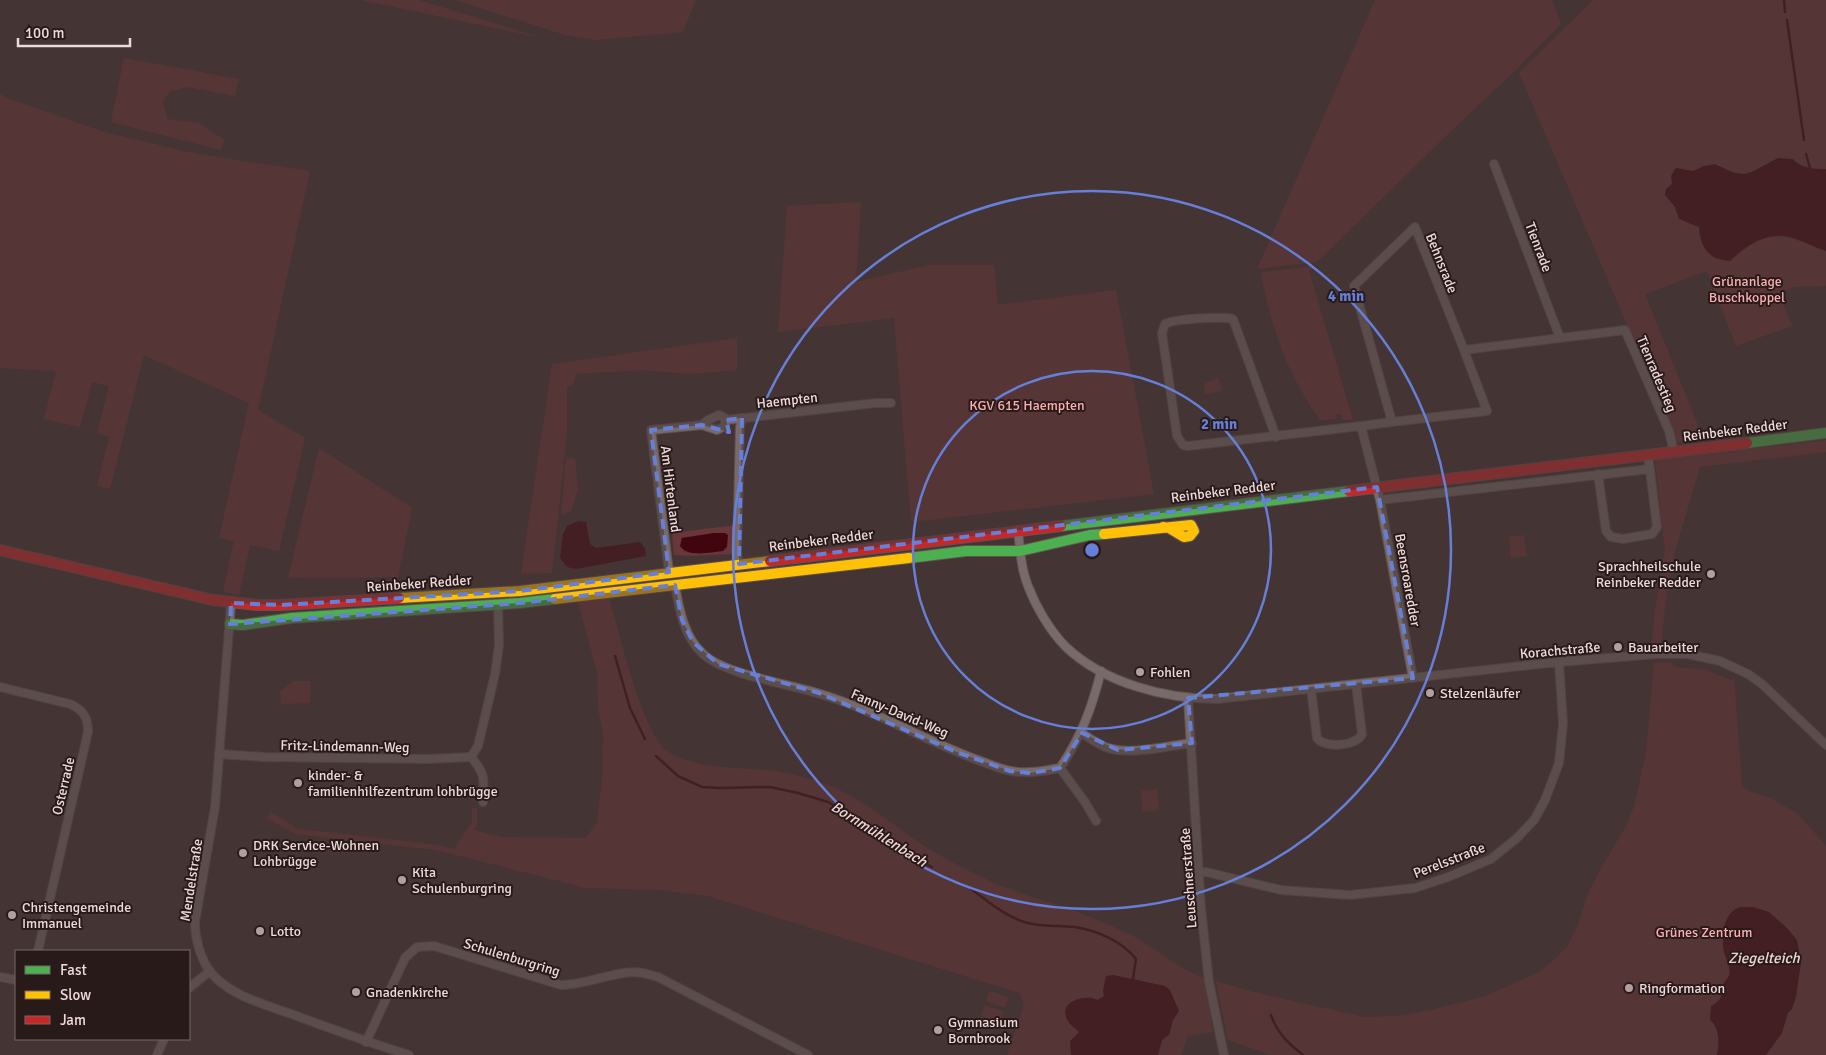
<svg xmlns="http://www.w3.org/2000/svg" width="1826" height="1055" font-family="Signika,sans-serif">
  <rect width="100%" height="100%" fill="#453434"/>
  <!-- green -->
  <g fill="#693739" fill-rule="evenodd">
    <path d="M361 0H419L542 38Z"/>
    <path d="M455 0H696L683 32 595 40 565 35Z"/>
    <path d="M1375 0H1552L1561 24 1517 69 1454 128 1317 262 1257 269Z"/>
    <path d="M1593 0H1826V169H1813L1778 158 1752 172 1744 174 1704 166 1693 171 1676 168 1673 171 1672 184 1665 195 1675 207 1677 214 1689 224 1699 227 1700 236 1715 259 1730 261C1768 225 1782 235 1826 251V286L1794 287 1779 293 1792 326 1736 346 1707 271 1645 294 1704 440 1678 443 1519 73Z"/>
    <path d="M124 58 239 79 235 96 188 87 171 91 163 101 167 119 199 123 224 140 221 150 111 122Z"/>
    <path d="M0 94 7 98 104 132 197 154 310 171 258 410 305 438 279 551 250 545 239 595 223 592 234 541 219 538 249 403 144 355 110 489 97 486 109 437 97 433 109 386 92 382 80 427 44 419 56 371 0 368Z"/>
    <path d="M861 202 856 282 929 265H994L998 305 1116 290 1154 494 911 522 894 318 778 332 787 206Z"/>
    <path d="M1315 266 1309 271 1353 420H1343L1342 414H1336V419L1320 420C1287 373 1271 328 1261 272Z"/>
    <path d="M737 338V370L691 374 641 370 576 374 573 385 567 387V433L552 573 521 574 552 364Z"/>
    <path d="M1218 378 1223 391 1205 394 1204 384Z"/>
    <path d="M1826 440V452L1700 467 1675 551 1666 598 1661 646H1652L1654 617 1665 551 1655 460Z"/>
    <path d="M319 448 412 508 398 577 288 578Z"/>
    <path d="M566 457 575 459 578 489 571 511 561 515Z"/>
    <path d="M736 525 732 531 733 554 688 556 674 555 672 533ZM714 533H725L723 551 690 553 684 551 681 538Z"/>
    <path d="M1524 535 1527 556 1511 558 1509 537Z"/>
    <path d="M609 598C619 631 642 731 666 750 688 769 748 768 776 771 788 773 799 776 810 779 864 794 896 831 943 857 966 870 990 882 1015 891 1042 901 1070 908 1097 920 1110 925 1123 931 1135 937 1158 951 1178 968 1204 978L1213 1032 1188 1036 1181 1055H1158L1162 1040 1169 1035 1173 1020 1177 1015 1178 1006 1175 1003 1172 994 1165 986 1113 975 1103 989 1104 996 1097 1000 1091 997 1075 999 1080 1032 1071 1041V1055H1007L1024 1005 1020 993 708 896 661 890 587 888 436 850 296 834 266 818 271 812 298 829 439 845 454 849 472 822V808H477V824L474 830 502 837 586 838 597 822 603 771 602 745 604 740 598 707 597 672 578 602Z"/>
    <path d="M1670 662 1676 667 1706 670 1733 681 1734 676 1742 786 1748 791 1769 797 1798 814 1826 846V1055H1271L1228 1040 1216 981 1257 993 1364 1017 1398 1016 1431 1010 1486 996 1539 972 1556 958 1567 947 1578 925 1588 893 1600 870 1626 826 1634 807 1646 753 1654 663Z"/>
    <path d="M293 681H311L310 703 281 704 280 692Z"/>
    <path d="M1157 789 1159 810 1143 812 1141 791Z"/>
    <path d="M989 991 1009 997 1005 1008 986 1001Z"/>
    <path d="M985 1005 1004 1012 1000 1023 981 1016Z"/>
  </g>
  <!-- water -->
  <g fill="#410510">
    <path d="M1778 158 1793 159C1801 169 1814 169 1826 169V251C1813 247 1799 238 1785 236 1763 234 1746 246 1730 261 1708 259 1701 249 1699 227L1679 219 1675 207 1665 195 1666 189 1672 184 1671 176 1676 168 1693 171 1704 166 1715 164 1734 173 1744 174 1752 172Z"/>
    <path d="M578 521 586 522 590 544 596 548 640 542 645 548 646 556 576 569 567 567 560 558 563 534 567 526Z"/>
    <path d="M714 533H725L728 535 727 547 723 551C711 552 688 558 680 546L682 538Z"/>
    <path d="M1753 907 1769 912 1788 929 1797 940 1801 962 1796 997 1792 1009 1788 1013 1782 1033 1766 1055H1717C1719 1044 1720 1028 1710 1020L1711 1006C1726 997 1719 997 1723 985 1724 981 1728 979 1729 975 1731 967 1726 960 1724 952 1721 939 1723 913 1738 908 1742 906 1749 908 1753 907Z"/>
    <path d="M1113 975 1165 986 1170 990 1179 1011 1173 1020 1169 1035 1162 1040 1158 1055H1071L1070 1041 1079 1032C1076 1029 1070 1025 1068 1021 1056 1001 1085 994 1098 1000L1104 996 1103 990 1106 976Z"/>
  </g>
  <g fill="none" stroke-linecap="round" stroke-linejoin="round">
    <!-- stream -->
    <g stroke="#410510" stroke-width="2.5">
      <path d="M1784 0 1785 12"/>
      <path d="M1787 20 1804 140"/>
      <path d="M1806 154 1810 168"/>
      <path d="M615 656 630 708 645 739"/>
      <path d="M656 756 678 776 702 787 720 788 770 787 798 793 828 802 877 830 906 853 932 867"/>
      <path d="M971 889C988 901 1007 918 1028 923 1042 927 1059 925 1074 927 1096 930 1122 941 1136 959L1133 979"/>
      <path d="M1271 1015C1277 1033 1289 1044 1303 1055"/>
    </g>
    <!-- street casing -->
    <g stroke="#615252" stroke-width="10">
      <g id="street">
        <path d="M1494 164 1560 338"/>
        <path d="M1464 350 1487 411 1392 422 1354 286 1415 227 1464 350 1625 330 1669 431 1674 452"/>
        <path d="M726 420 876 403H891"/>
        <path d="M1392 422 1361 426 1380 500 1413 678"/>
        <path d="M1276 437 1233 319C1223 316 1173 319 1165 324L1162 333 1177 436 1183 445 1188 446 1361 426"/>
        <path d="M1598 474 1606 531 1611 537 1623 539 1652 534 1657 527 1648 455"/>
        <path d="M1380 500 1650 469"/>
        <path d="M1018 530C1020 549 1021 568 1028 586 1036 607 1050 631 1066 647 1104 683 1165 699 1217 699L1559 662 1657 654H1688L1720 661 1748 674 1762 684 1826 745"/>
        <path d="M739 564 737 552 740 427 742 418"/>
        <path d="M669 572 651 430 702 425 717 430 725 426V418L719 415 708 420 702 425"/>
        <path d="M675 585C679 609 684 637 703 654 724 674 788 684 817 693 872 709 922 739 975 759 987 763 999 769 1011 771 1028 774 1044 771 1060 768 1081 737 1092 708 1101 671"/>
        <path d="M231 603 215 807 195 922C195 939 201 962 213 975 233 997 267 1005 294 1015 332 1029 370 1043 409 1055"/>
        <path d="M0 687 70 704C83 710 88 717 88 732L38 951"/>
        <path d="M1311 689 1317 738C1325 749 1357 746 1362 734L1356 684"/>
        <path d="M1188 698 1201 909 1209 982 1224 1055"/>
        <path d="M1082 733C1089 738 1097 744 1105 747 1129 756 1167 746 1192 743"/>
        <path d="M219 754 264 757 428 759 471 757 478 746 495 674 499 645 498 605"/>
        <path d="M471 757C486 775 484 779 483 802"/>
        <path d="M1060 768 1085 802 1096 821"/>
        <path d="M1199 872H1206L1281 890 1350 895 1415 888 1448 877 1491 859 1517 838 1534 820 1545 800 1559 763 1563 723 1559 662"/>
        <path d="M0 977 16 980"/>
        <path d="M189 988 210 971"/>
        <path d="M366 1042 405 958 417 947 434 946 561 985C588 985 617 969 643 973 648 974 653 976 658 977L808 1055"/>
        <path d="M157 1055 164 1039"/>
      </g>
    </g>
    <!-- fast casing -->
    <g stroke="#615252" stroke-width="12">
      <g id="fast">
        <path d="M1747 443 1826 433"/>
        <path d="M1061 526 1349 491"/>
        <path d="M909 558 966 551H1020L1090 535 1104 534"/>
        <path d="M230 624 243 625 292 618 520 603 555 599"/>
      </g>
    </g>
    <!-- slow casing -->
    <g stroke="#615252" stroke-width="12">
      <g id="slow">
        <path d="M1104 534 1191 525 1194 531 1190 536 1184 537 1169 528 1163 527"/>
        <path d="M399 598 520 591 770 561"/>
        <path d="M555 599 909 558"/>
      </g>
    </g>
    <!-- jam casing -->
    <g stroke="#615252" stroke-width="12">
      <g id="jam">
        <path d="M1349 491 1747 443"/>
        <path d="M0 550 213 600 257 605H281L399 598"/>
        <path d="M770 561 1061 526"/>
      </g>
    </g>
    <!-- street -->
    <use href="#street" stroke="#786a6a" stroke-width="8"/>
    <!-- fast -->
    <use href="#fast" stroke="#4caf50" stroke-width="10"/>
    <!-- slow -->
    <use href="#slow" stroke="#ffc107" stroke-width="10"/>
    <!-- jam -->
    <use href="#jam" stroke="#c62828" stroke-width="10"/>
  </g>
  <!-- marked area -->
  <path d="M0 0H1826V1055H0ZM742 418 739 564 1377 487 1413 678 1188 698 1192 743 1118 750 1082 733 1060 768 1031 773 1010 771 959 753 819 693 718 664 693 642 682 620 675 585 520 603 230 624 231 603 281 605 520 591 669 572 651 430 702 425 729 432 726 420Z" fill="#453434" fill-opacity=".55" fill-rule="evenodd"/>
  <path fill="none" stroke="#667fd8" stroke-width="4" stroke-dasharray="10 6" stroke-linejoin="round" d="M742 418 739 564 1377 487 1413 678 1188 698 1192 743 1118 750 1082 733 1060 768 1031 773 1010 771 959 753 819 693 718 664 693 642 682 620 675 585 520 603 230 624 231 603 281 605 520 591 669 572 651 430 702 425 729 432 726 420Z"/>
  <!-- distance rings -->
  <g fill="none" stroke="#667fd8" stroke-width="2.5">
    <circle cx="1092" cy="550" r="179"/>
    <circle cx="1092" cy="550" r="359"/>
  </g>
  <!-- markers -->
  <g fill="#b39f9f" stroke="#291a1a" stroke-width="2">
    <circle cx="1711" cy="574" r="5"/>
    <circle cx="1618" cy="647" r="5"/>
    <circle cx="1140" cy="672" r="5"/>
    <circle cx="1430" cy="693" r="5"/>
    <circle cx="298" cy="783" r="5"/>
    <circle cx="243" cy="853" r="5"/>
    <circle cx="402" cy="880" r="5"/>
    <circle cx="12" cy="915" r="5"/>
    <circle cx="260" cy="931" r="5"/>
    <circle cx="1629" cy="988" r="5"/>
    <circle cx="356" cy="992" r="5"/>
    <circle cx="938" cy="1030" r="5"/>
  </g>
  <g text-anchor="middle" stroke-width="4" stroke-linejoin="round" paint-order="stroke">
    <!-- street labels -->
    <g font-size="14" fill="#eed9d9" stroke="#291a1a">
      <text transform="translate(1539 247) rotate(69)" y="5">Tienrade</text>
      <text transform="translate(1442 263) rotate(68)" y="5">Behnsrade</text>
      <text transform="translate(1657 374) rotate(67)" y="5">Tienradestieg</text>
      <text transform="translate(787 400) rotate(-6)" y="5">Haempten</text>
      <text transform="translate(1735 430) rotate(-7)" y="5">Reinbeker Redder</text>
      <text transform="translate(671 489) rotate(83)" y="5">Am Hirtenland</text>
      <text transform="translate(1223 491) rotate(-7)" y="5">Reinbeker Redder</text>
      <text transform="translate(821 540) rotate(-7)" y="5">Reinbeker Redder</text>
      <text transform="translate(1408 580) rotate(80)" y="5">Beensroaredder</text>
      <text transform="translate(419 583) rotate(-4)" y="5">Reinbeker Redder</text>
      <text transform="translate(1560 650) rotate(-5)" y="5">Korachstraße</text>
      <text transform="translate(900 713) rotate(23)" y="5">Fanny-David-Weg</text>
      <text transform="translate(345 746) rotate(1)" y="5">Fritz-Lindemann-Weg</text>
      <text transform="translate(63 786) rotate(-77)" y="5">Osterrade</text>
      <text transform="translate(1449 860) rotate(-21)" y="5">Perelsstraße</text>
      <text transform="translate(1188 878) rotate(-94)" y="5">Leuschnerstraße</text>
      <text transform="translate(191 880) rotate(-81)" y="5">Mendelstraße</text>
      <text transform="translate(512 957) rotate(17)" y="5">Schulenburgring</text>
    </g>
    <!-- park labels -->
    <g font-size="14" fill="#fbaeaf" stroke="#291a1a">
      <text x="1747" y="286">Grünanlage<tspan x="1747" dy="16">Buschkoppel</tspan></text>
      <text x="1027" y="410">KGV 615 Haempten</text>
      <text x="1704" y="937">Grünes Zentrum</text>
    </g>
    <!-- poi labels -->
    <g font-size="14" fill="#eed9d9" stroke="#291a1a" text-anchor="start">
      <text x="1701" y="571" text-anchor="end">Sprachheilschule<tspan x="1701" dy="16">Reinbeker Redder</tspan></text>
      <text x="1628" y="652">Bauarbeiter</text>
      <text x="1150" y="677">Fohlen</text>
      <text x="1440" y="698">Stelzenläufer</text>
      <text x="308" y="780">kinder- &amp;<tspan x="308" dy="16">familienhilfezentrum lohbrügge</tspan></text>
      <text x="253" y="850">DRK Service-Wohnen<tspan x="253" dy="16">Lohbrügge</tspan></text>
      <text x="412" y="877">Kita<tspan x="412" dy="16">Schulenburgring</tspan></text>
      <text x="22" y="912">Christengemeinde<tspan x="22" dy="16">Immanuel</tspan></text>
      <text x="270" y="936">Lotto</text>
      <text x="1639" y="993">Ringformation</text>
      <text x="366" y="997">Gnadenkirche</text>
      <text x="948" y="1027">Gymnasium<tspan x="948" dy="16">Bornbrook</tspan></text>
    </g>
    <!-- water labels -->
    <g font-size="15" font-style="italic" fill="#efd3d3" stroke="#291a1a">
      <text transform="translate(879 834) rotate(32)" y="5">Bornmühlenbach</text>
      <text x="1764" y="963">Ziegelteich</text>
    </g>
  </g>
  <circle cx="1092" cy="550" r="8" fill="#667fd8" stroke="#291a1a" stroke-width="2.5"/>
  <g font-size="15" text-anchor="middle" font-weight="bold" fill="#667fd8" stroke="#291a1a" stroke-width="4" stroke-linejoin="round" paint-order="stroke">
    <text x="1346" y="301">4 min</text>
    <text x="1219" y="429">2 min</text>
  </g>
  <!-- legend -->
  <rect x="15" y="950" width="175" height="90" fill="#291a1a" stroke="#786666"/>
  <rect x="25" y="966" width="25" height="8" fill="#4caf50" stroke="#786666"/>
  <text x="60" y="975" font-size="15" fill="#eed9d9">Fast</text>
  <rect x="25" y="991" width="25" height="8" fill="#ffc107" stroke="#786666"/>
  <text x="60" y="1000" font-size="15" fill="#eed9d9">Slow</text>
  <rect x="25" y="1016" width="25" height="8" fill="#c62828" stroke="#786666"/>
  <text x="60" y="1025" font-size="15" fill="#eed9d9">Jam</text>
  <!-- scale -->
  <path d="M18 38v8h112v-8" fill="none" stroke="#eed9d9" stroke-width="2.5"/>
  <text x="25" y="38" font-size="15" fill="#eed9d9" stroke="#291a1a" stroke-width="4" paint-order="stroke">100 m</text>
</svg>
